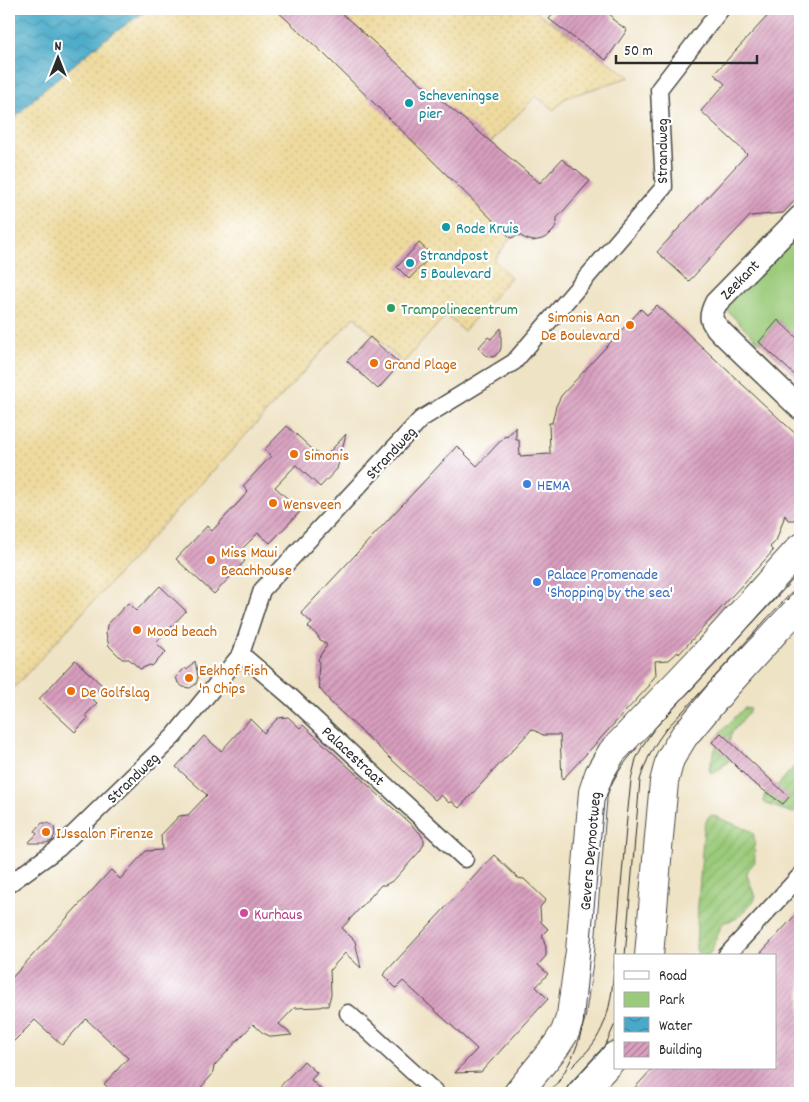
<svg xmlns="http://www.w3.org/2000/svg" width="809" height="1102" font-family="Dekko,sans-serif">
  <defs>
    <pattern id="sand-dots" width="8" height="8" patternUnits="userSpaceOnUse" patternTransform="scale(1.25)"><rect width="8" height="8" fill="#eeda9e"/><path d="M2 2h.1M6 6h.1" fill="none" stroke="#cb8" stroke-width="1.8" stroke-linecap="round"/></pattern>
    <pattern id="garden-furrows" width="10" height="10" patternUnits="userSpaceOnUse" patternTransform="scale(1.25)"><rect width="10" height="10" fill="#9bcb7a"/><path d="M-1 1l2-2M0 10L10 0M9 11l2-2" fill="none" stroke="#86ae6a"/></pattern>
    <pattern id="water-waves" width="16" height="10" patternUnits="userSpaceOnUse" patternTransform="scale(1.25)"><rect width="16" height="10" fill="#48aac8"/><path d="M0 5q4-4 8 0t8 0" fill="none" stroke="#3c8ba3"/></pattern>
    <pattern id="building-hatch" width="6" height="6" patternUnits="userSpaceOnUse" patternTransform="scale(1.25)"><rect width="6" height="6" fill="#d89ebe"/><path d="M-1 1l2-2M0 6l6-6M5 7l2-2" fill="none" stroke="#af819b"/></pattern>
  </defs>
  <rect width="100%" height="100%" fill="#fff"/>
  <filter id="ink" filterUnits="userSpaceOnUse"><feTurbulence type="fractalNoise" baseFrequency=".02" numOctaves="2"/><feDisplacementMap in="SourceGraphic" scale="10" xChannelSelector="R" yChannelSelector="G"/><feConvolveMatrix kernelMatrix="1 2 1 2 8 2 1 2 1" color-interpolation-filters="sRGB"/></filter>
  <filter id="wash" filterUnits="userSpaceOnUse"><feTurbulence type="fractalNoise" baseFrequency=".0096" numOctaves="4" result="noise"/><feDisplacementMap in="SourceGraphic" scale="20" xChannelSelector="R" yChannelSelector="G"/><feGaussianBlur stdDeviation="1.12" result="paint"/><feColorMatrix in="noise" values="0 0 0 0 0 0 0 0 0 0 0 0 0 0 0 0 0 1.4 0 .05"/><feComposite in="paint" operator="in"/></filter>
  <g filter="url(#wash)">
    <rect width="100%" height="100%" fill="#efe3c5"/>
    <!-- green -->
    <path fill="#9bcb7a" stroke="#637b52" d="M800 221V341L778 320 759 342 721 305Z"/>
    <!-- sand -->
    <path fill="url(#sand-dots)" stroke="#8c8264" d="M148 9H532L630 77 565 98 554 110 536 96 493 140 451 179 511 237 494 260 511 277 464 331 446 315 403 363 354 317 9 693V124L44 89 104 40Z"/>
    <!-- garden -->
    <g fill="url(#garden-furrows)" stroke="#637b52">
      <path d="M745 708 751 709 731 734 729 744 738 752 718 771 714 773 710 772 709 768 721 732 741 711Z"/>
      <path d="M800 760V809L793 813 766 804 764 802V796L767 791 776 787Z"/>
      <path d="M712 815 751 831 754 835 755 862 748 870 747 875 755 897V900L736 919 725 922 722 924 711 952 707 956H699L696 949 698 904 704 827 708 817Z"/>
    </g>
    <!-- water -->
    <path fill="url(#water-waves)" stroke="#3a6a7a" d="M9 9H148L104 40 44 89 9 124Z"/>
    <g id="blocks">
      <!-- building -->
      <g fill="url(#building-hatch)">
        <path d="M275 9H337L398 64 540 183 562 159 575 170 576 169 590 181 557 218V222L554 230 548 236 542 239 533 241 526 239 519 235 511 238 324 54Z"/>
        <path d="M557 9H602L613 17 612 19 627 30 606 60 574 38 549 19Z"/>
        <path d="M774 9H800V195L783 213 750 216 689 281 657 252 747 154 701 111 725 84 714 74Z"/>
        <path d="M419 243 432 255 409 279 397 267Z"/>
        <path d="M657 305 800 438V520H788L785 515 776 541 770 547 773 551 679 654 678 652 669 660 655 661 656 675 649 684 650 685 562 780 560 735H543L532 729 459 808 451 801 449 803 441 795 435 800 329 701H330L319 688 320 686 318 678 319 662 318 659 327 645 318 638 319 637 308 627 312 623 301 613 457 446 477 466 505 436 507 437 516 427V440H519L520 456 550 454 549 423H552L556 406 561 396 641 309 647 315Z"/>
        <path d="M778 320 800 341V380L759 342Z"/>
        <path d="M501 328V348L500 351 495 356 492 357 485 355 483 353 479 347 488 337 491 339Z"/>
        <path d="M370 337 400 364 378 389 347 361Z"/>
        <path d="M287 426 323 459 346 434 337 469 320 487 296 465 275 487 301 511 270 543 258 533 237 554 245 561 214 594 176 559 207 526 212 531 248 492 243 486 271 456 264 450Z"/>
        <path d="M160 586 186 611 156 643 166 652 152 666 150 665 140 669 129 659H122L109 646 106 634 107 625 128 603 136 611Z"/>
        <path d="M75 660 102 685 91 698 97 703 86 715 88 718 75 732 39 699Z"/>
        <path d="M195 661 198 677 197 681 196 684 190 688 183 687 178 683 176 677 185 668 187 670Z"/>
        <path d="M288 717 300 728 303 725 420 833 424 840V844L420 851 394 880 385 885H381L342 928 355 941 361 968 345 953 330 970 331 994 328 1006H322L320 1007 294 1008 279 1024 292 1035 272 1037 263 1033 253 1024 214 1066 212 1075 196 1093H114L104 1084 128 1058 86 1019 62 1045 35 1020 9 1046V981L111 870 120 879 146 851 162 850 161 835 179 816 188 815 207 795 176 767 204 736 221 751 250 719 264 733 278 718Z"/>
        <path d="M721 733 789 797 783 804 752 782 712 742Z"/>
        <path d="M42 823H48L54 827 55 834 52 841 46 843H28L37 834 35 831Z"/>
        <path d="M494 855 518 878 524 879 546 900 540 907 541 922 548 929 542 935 546 948V956L538 965 548 974 536 987 548 999 481 1072 455 1073 477 1049 403 981 396 988 383 975Z"/>
        <path d="M800 910V1093H630L653 1068H775V956H758Z"/>
        <path d="M304 1061 317 1073 311 1080 325 1093H274Z"/>
      </g>
    </g>
  </g>
  <g filter="url(#ink)">
    <use href="#blocks" fill-opacity="0" stroke="#484742" stroke-width="1"/>
    <g fill="none" stroke-linecap="round" stroke-linejoin="round">
      <!-- pedestrian casing -->
      <g stroke="#484742" stroke-width="19">
        <g id="pedestrian">
          <path d="M241 654 291 697 465 859"/>
          <path d="M9 884 59 848 174 736 241 654 262 590 421 419 514 362 664 187 659 89 721 9"/>
          <path d="M726 956 800 876"/>
          <path d="M348 1013 436 1093"/>
        </g>
      </g>
      <!-- minor casing -->
      <g stroke="#484742" stroke-width="25">
        <path id="minor" d="M800 217 716 303C708 319 711 321 722 333L800 408"/>
      </g>
      <!-- secondary casing -->
      <g stroke="#484742" stroke-width="30">
        <g id="secondary">
          <path d="M649 956 658 848 664 782 670 759 684 736 725 687 778 628 800 605"/>
          <path d="M518 1093 556 1046 565 1032 571 1015 580 951 593 792 599 774 612 752 705 654 800 548"/>
          <path d="M581 1093 615 1056"/>
        </g>
      </g>
      <!-- pedestrian -->
      <use href="#pedestrian" stroke="#fff" stroke-width="16"/>
      <!-- minor -->
      <use href="#minor" stroke="#fff" stroke-width="22"/>
      <!-- secondary -->
      <use href="#secondary" stroke="#fff" stroke-width="28"/>
      <!-- tram -->
      <g stroke="#2b2b2b" stroke-width="1">
        <path d="M615 956 626 828 631 780 636 759 643 745 654 729 800 572"/>
        <path d="M625 956 640 780C646 760 654 744 667 728L800 586"/>
        <path d="M572 1067C579 1060 587 1052 593 1044 612 1016 612 989 615 957"/>
        <path d="M556 1085C569 1066 578 1048 583 1025L604 802C612 779 622 765 637 748"/>
        <path d="M548 1093 560 1080"/>
        <path d="M562 1093 600 1052 606 1044 615 1024"/>
      </g>
    </g>
  </g>
  <!-- markers -->
  <g fill="#0f9aa8" stroke="#fff" stroke-width="2">
    <circle cx="409" cy="103" r="5"/>
    <circle cx="446" cy="227" r="5"/>
    <circle cx="410" cy="263" r="5"/>
  </g>
  <circle fill="#2e9e5b" stroke="#fff" stroke-width="2" cx="391" cy="308" r="5"/>
  <g fill="#e8710a" stroke="#fff" stroke-width="2">
    <circle cx="630" cy="325" r="5"/>
    <circle cx="374" cy="363" r="5"/>
    <circle cx="294" cy="454" r="5"/>
    <circle cx="273" cy="503" r="5"/>
    <circle cx="211" cy="560" r="5"/>
    <circle cx="137" cy="630" r="5"/>
    <circle cx="189" cy="678" r="5"/>
    <circle cx="71" cy="691" r="5"/>
    <circle cx="46" cy="832" r="5"/>
  </g>
  <g fill="#3f7fe0" stroke="#fff" stroke-width="2">
    <circle cx="527" cy="484" r="5"/>
    <circle cx="537" cy="582" r="5"/>
  </g>
  <circle fill="#d1479c" stroke="#fff" stroke-width="2" cx="244" cy="913" r="5"/>
  <g text-anchor="middle" stroke-width="4.5" stroke-linejoin="round" paint-order="stroke">
    <!-- culture labels -->
    <g font-size="16" fill="#0d838f" stroke="#fff" text-anchor="start">
      <text x="419" y="100">Scheveningse<tspan x="419" dy="18">pier</tspan></text>
      <text x="456" y="233">Rode Kruis</text>
      <text x="420" y="260">Strandpost<tspan x="420" dy="18">5 Boulevard</tspan></text>
    </g>
    <!-- street labels -->
    <g font-size="16" fill="#2b2b2b" stroke="#fff">
      <text transform="translate(661 151) rotate(-90)" y="6">Strandweg</text>
      <text transform="translate(739 279) rotate(-46)" y="6">Zeekant</text>
      <text transform="translate(390 452) rotate(-47)" y="6">Strandweg</text>
      <text transform="translate(354 755) rotate(43)" y="6">Palacestraat</text>
      <text transform="translate(132 777) rotate(-44)" y="6">Strandweg</text>
      <text transform="translate(589 851) rotate(-85)" y="6">Gevers Deynootweg</text>
    </g>
    <!-- leisure labels -->
    <g font-size="16" fill="#27864d" stroke="#fff" text-anchor="start">
      <text x="401" y="314">Trampolinecentrum</text>
    </g>
    <!-- food labels -->
    <g font-size="16" fill="#c56008" stroke="#fff" text-anchor="start">
      <text x="620" y="322" text-anchor="end">Simonis Aan<tspan x="620" dy="18">De Boulevard</tspan></text>
      <text x="384" y="369">Grand Plage</text>
      <text x="304" y="460">Simonis</text>
      <text x="283" y="509">Wensveen</text>
      <text x="221" y="557">Miss Maui<tspan x="221" dy="18">Beachhouse</tspan></text>
      <text x="147" y="636">Mood beach</text>
      <text x="199" y="675">Eekhof Fish<tspan x="199" dy="18">'n Chips</tspan></text>
      <text x="81" y="697">De Golfslag</text>
      <text x="56" y="838">IJssalon Firenze</text>
    </g>
    <!-- shop labels -->
    <g font-size="16" fill="#366cbe" stroke="#fff" text-anchor="start">
      <text x="537" y="490">HEMA</text>
      <text x="547" y="579">Palace Promenade<tspan x="547" dy="18">'Shopping by the sea'</tspan></text>
    </g>
    <!-- hotel labels -->
    <g font-size="16" fill="#b23c85" stroke="#fff" text-anchor="start">
      <text x="254" y="919">Kurhaus</text>
    </g>
  </g>
  <!-- margin -->
  <rect width="809" height="1102" fill="none" stroke="#fff" stroke-width="30"/>
  <!-- legend -->
  <rect x="614" y="954" width="162" height="115" fill="#ffffff" stroke="#aaaaaa"/>
  <rect x="624" y="971" width="25" height="8" fill="#ffffff" stroke="#aaaaaa"/>
  <text x="659" y="980" font-size="15" fill="#2b2b2b">Road</text>
  <rect x="624" y="992" width="25" height="15" fill="#9bcb7a" stroke="#aaaaaa"/>
  <text x="659" y="1004" font-size="15" fill="#2b2b2b">Park</text>
  <rect x="624" y="1017" width="25" height="15" fill="url(#water-waves)" stroke="#aaaaaa"/>
  <text x="659" y="1030" font-size="15" fill="#2b2b2b">Water</text>
  <rect x="624" y="1042" width="25" height="15" fill="url(#building-hatch)" stroke="#aaaaaa"/>
  <text x="659" y="1054" font-size="15" fill="#2b2b2b">Building</text>
  <!-- north arrow -->
  <g transform="translate(58 58)" stroke="#ffffff" stroke-width="4" paint-order="stroke">
  <path d="M0-4L9 19L0 12L-9 19Z" fill="#2b2b2b"/>
  <text y="-8" font-size="14" font-weight="bold" text-anchor="middle" fill="#2b2b2b">N</text>
  </g>
  <!-- scale -->
  <path d="M616 55v8h141v-8" fill="none" stroke="#2b2b2b" stroke-width="2.5"/>
  <text x="624" y="55" font-size="15" fill="#2b2b2b" stroke="#ffffff" stroke-width="4" paint-order="stroke">50 m</text>
</svg>
